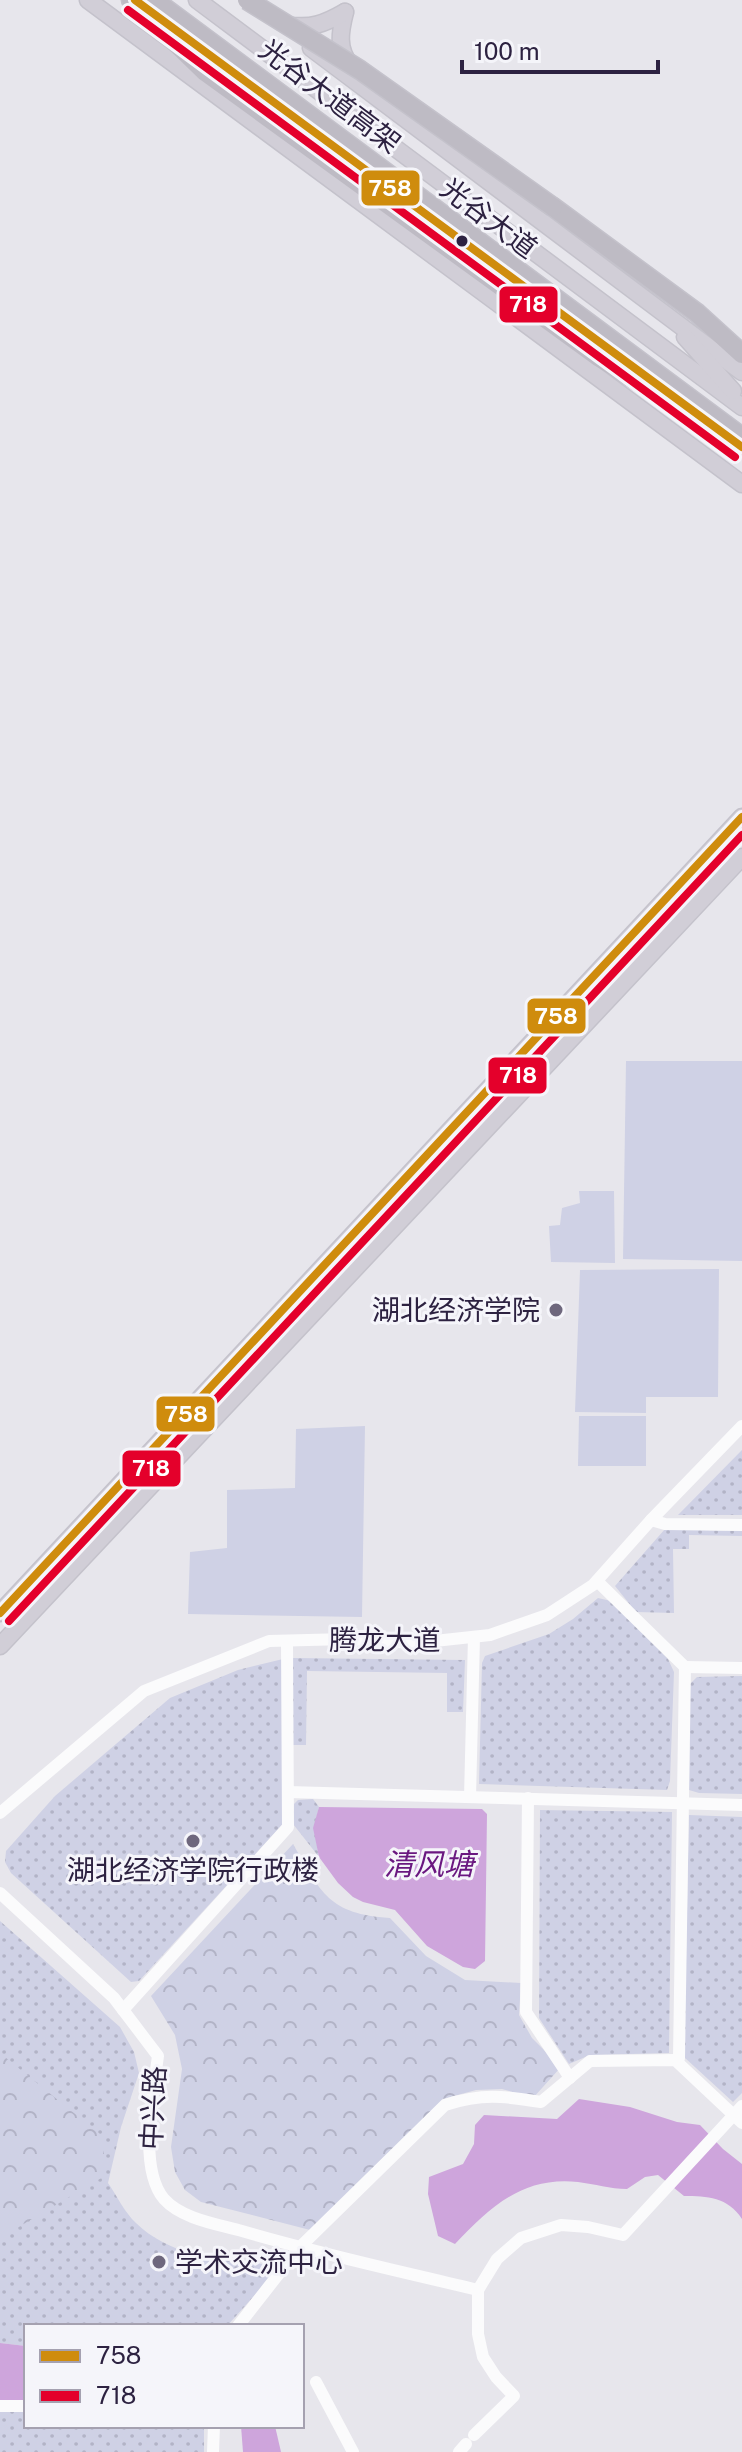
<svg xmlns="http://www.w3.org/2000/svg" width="742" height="2452" font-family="'Public Sans','Noto Sans SC',sans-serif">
  <defs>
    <pattern id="grass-dots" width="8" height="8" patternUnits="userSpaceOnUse" patternTransform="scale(2)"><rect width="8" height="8" fill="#cfd1e5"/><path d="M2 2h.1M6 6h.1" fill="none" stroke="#b2b3c6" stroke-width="1.8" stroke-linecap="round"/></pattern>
    <pattern id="forest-crowns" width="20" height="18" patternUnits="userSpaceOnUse" patternTransform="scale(2)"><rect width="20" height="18" fill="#cfd1e5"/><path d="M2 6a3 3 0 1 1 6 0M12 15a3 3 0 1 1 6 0" fill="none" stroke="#b2b3c6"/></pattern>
  </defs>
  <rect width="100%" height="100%" fill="#e7e6ec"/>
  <!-- grass -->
  <g fill="url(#grass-dots)">
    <path d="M742 1450V1515H678Z"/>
    <path d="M665 1529 742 1531V1536L689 1535V1549H673L674 1613 636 1612 615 1586Z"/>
    <path d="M598 1598 611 1601 668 1659 674 1672 670 1781 667 1790 479 1784 482 1663 485 1656 549 1634 573 1619Z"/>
    <path d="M293 1658 465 1660 463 1712H447V1673L307 1671 306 1745H293Z"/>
    <path d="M283 1659V1824L139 1981 131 1982 11 1873 5 1862 6 1851 55 1796 170 1698 238 1670Z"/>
    <path d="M742 1676V1794L699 1793 689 1790 690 1684 697 1677Z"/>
    <path d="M313 1799 319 1807 314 1828 319 1857 293 1824 294 1804 298 1800Z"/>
    <path d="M540 1810 672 1812 669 2053 590 2055 569 2064 539 2018Z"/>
    <path d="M689 1815 742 1817V2093L733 2102 684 2057Z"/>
    <path d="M0 1921 120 2027 134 2052 139 2073 121 2127 108 2183C117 2196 125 2213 136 2223 174 2260 233 2262 282 2265L227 2326H26V2346L0 2343Z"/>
    <path d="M0 2408H26V2426H204V2452H0Z"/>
  </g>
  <!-- forest -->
  <g fill="url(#forest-crowns)">
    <path d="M293 1844C321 1893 329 1914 390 1918L426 1956 465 1980 521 1983 519 2015 532 2038 561 2067 533 2098 502 2089 476 2090 443 2099 314 2231 201 2202 185 2190 175 2172 171 2147 182 2069 175 2035 151 1996Z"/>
    <path d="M0 2053 101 2135 104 2154 103 2177 0 2238Z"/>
  </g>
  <!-- park -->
  <g fill="#cfd1e5">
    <path d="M626 1061H742V1261L623 1259Z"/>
    <path d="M579 1191H614L615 1263 551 1262 549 1226 560 1225 562 1208 580 1203Z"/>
    <path d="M719 1269 718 1397H646V1413L575 1412 580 1270Z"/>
    <path d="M579 1416H646V1466H578Z"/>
    <path d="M365 1426 362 1617 188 1614 190 1552 227 1548V1490L295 1488 296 1429Z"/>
  </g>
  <!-- water -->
  <g fill="#cea5dc">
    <path d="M319 1807 482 1809 487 1814 485 1961 475 1969 463 1967 427 1946 395 1910 363 1902 353 1897 338 1883 319 1857 313 1828Z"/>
    <path d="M579 2099 630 2107 677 2122 700 2125 723 2149 742 2164V2219C728 2197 707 2196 684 2196L658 2175 645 2177 627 2189C610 2189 595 2184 578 2182 523 2176 490 2207 455 2244L438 2236 428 2194 429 2177 463 2164 474 2144 475 2125 484 2115 557 2119Z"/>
    <path d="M0 2343 26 2346V2401L0 2400Z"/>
    <path d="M241 2426H275L281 2452H243Z"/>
  </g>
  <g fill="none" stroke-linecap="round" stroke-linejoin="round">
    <!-- major casing -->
    <g stroke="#c4c2cb" stroke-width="19">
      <g id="major">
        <path d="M88 0 742 484"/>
        <path d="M197 0 742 407"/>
        <path d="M345 12C340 32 337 48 350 65"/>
        <path d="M153 13 367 169"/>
        <path d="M287 25C311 29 324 24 345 12"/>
        <path d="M311 48 742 372"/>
        <path d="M685 337 733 391"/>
        <path d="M0 1613 742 817"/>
        <path d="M0 1646 742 857"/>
      </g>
    </g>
    <!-- highway casing -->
    <g stroke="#c4c2cb" stroke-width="21">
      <g id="highway">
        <path d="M131 0 205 72 598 357 725 434"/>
        <path d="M154 0 742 437"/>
        <path d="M553 207 697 313 742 354"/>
      </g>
    </g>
    <!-- minor -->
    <g stroke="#fbfbfc" stroke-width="12">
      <path d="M651 1520 665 1524 742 1525"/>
      <path d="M597 1581 685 1667 679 2058 675 2060"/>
      <path d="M685 1667 742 1668"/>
      <path d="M288 1792 742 1805"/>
      <path d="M470 1797 474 1637"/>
      <path d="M528 1798 526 2012 570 2078"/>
      <path d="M0 1813 144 1691 269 1641 347 1639 416 1643 490 1635 547 1615 593 1585 651 1520 742 1426"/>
      <path d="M0 1893 114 1998 158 2056C153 2094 138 2168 164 2199 182 2219 217 2224 242 2231 320 2254 399 2271 478 2290"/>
      <path d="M123 2010 288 1827 287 1641"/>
      <path d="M238 2326 299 2248 445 2105C482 2093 503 2096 541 2102L590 2061 675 2060 742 2123"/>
      <path d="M316 2382 353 2452"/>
      <path d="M0 2406H26"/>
      <path d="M474 2435 514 2396 496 2377 483 2357 478 2334V2290L497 2259 521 2238 561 2225 588 2227 623 2235 742 2106"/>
      <path d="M213 2452 214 2426"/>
      <path d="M459 2452 466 2444"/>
    </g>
    <!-- major -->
    <use href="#major" stroke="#d1ced7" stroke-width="16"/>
    <!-- highway -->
    <use href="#highway" stroke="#bebbc4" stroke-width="18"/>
    <!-- highway-bridge casing -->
    <g stroke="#c4c2cb" stroke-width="21" stroke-linecap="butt">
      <path id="highway-bridge" d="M247 0 360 70 553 207"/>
    </g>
    <!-- highway-bridge -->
    <use href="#highway-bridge" stroke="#bebbc4" stroke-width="18"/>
    <!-- bus-1 casing -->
    <g stroke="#f5f5fa" stroke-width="14">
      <g id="bus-1">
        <path d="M135 0 742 447"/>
        <path d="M0 1613 742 817"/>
      </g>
    </g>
    <!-- bus-2 casing -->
    <g stroke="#f5f5fa" stroke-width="14">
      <g id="bus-2">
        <path d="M128 10 735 457"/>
        <path d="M9 1621 742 835"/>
      </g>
    </g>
    <!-- bus-1 -->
    <use href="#bus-1" stroke="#cf8c0d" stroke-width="8"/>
    <!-- bus-2 -->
    <use href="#bus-2" stroke="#e4002b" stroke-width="8"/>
  </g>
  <!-- markers -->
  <circle fill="#2d2241" stroke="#f5f5fa" stroke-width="3" cx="462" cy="241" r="7"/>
  <g fill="#6e677d" stroke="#f5f5fa" stroke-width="3">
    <circle cx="556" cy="1310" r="8"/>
    <circle cx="193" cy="1841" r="8"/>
    <circle cx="159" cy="2262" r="8"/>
  </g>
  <g text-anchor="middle" stroke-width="6" stroke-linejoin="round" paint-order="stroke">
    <!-- street labels -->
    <g font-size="28" fill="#2d2241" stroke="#f5f5fa">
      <text transform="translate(330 96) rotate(37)" y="10">光谷大道高架</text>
      <text transform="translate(489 218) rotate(37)" y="10">光谷大道</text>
      <text x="385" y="1650">腾龙大道</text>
      <text transform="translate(153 2108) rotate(-87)" y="10">中兴路</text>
    </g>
    <!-- poi labels -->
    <g font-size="28" fill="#2d2241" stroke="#f5f5fa" text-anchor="end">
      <text x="540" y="1320">湖北经济学院</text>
      <text x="193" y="1880" text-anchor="middle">湖北经济学院行政楼</text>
      <text x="175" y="2272" text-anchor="start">学术交流中心</text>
    </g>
    <!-- water labels -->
    <g font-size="30" font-style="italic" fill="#6a1880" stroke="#f5f5fa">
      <text x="429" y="1875">清风塘</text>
    </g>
  </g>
  <g stroke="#f5f5fa" stroke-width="3">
    <rect x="360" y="169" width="61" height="38" rx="8" fill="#cf8c0d"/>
    <rect x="498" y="285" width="61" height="39" rx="8" fill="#e4002b"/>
    <rect x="526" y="997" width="61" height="38" rx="8" fill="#cf8c0d"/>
    <rect x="487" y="1056" width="61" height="39" rx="8" fill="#e4002b"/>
    <rect x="155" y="1395" width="61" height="38" rx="8" fill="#cf8c0d"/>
    <rect x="121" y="1449" width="61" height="39" rx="8" fill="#e4002b"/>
  </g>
  <g font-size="22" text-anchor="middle" font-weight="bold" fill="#fff">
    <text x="390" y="196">758</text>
    <text x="528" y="312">718</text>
    <text x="556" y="1024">758</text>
    <text x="518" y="1083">718</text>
    <text x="186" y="1422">758</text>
    <text x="151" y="1476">718</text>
  </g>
  <!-- legend -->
  <rect x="24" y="2324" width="280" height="104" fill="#f5f5fa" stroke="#a5a1b0" stroke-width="2"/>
  <rect x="40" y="2350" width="40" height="12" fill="#cf8c0d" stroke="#a5a1b0" stroke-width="2"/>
  <text x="96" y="2364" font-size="24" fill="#2d2241">758</text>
  <rect x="40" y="2390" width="40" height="12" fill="#e4002b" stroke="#a5a1b0" stroke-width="2"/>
  <text x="96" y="2404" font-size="24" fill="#2d2241">718</text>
  <!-- scale -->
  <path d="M462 60v12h196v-12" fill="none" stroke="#2d2241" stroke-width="4"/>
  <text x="474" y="60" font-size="24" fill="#2d2241" stroke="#f5f5fa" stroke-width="6" paint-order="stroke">100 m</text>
</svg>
